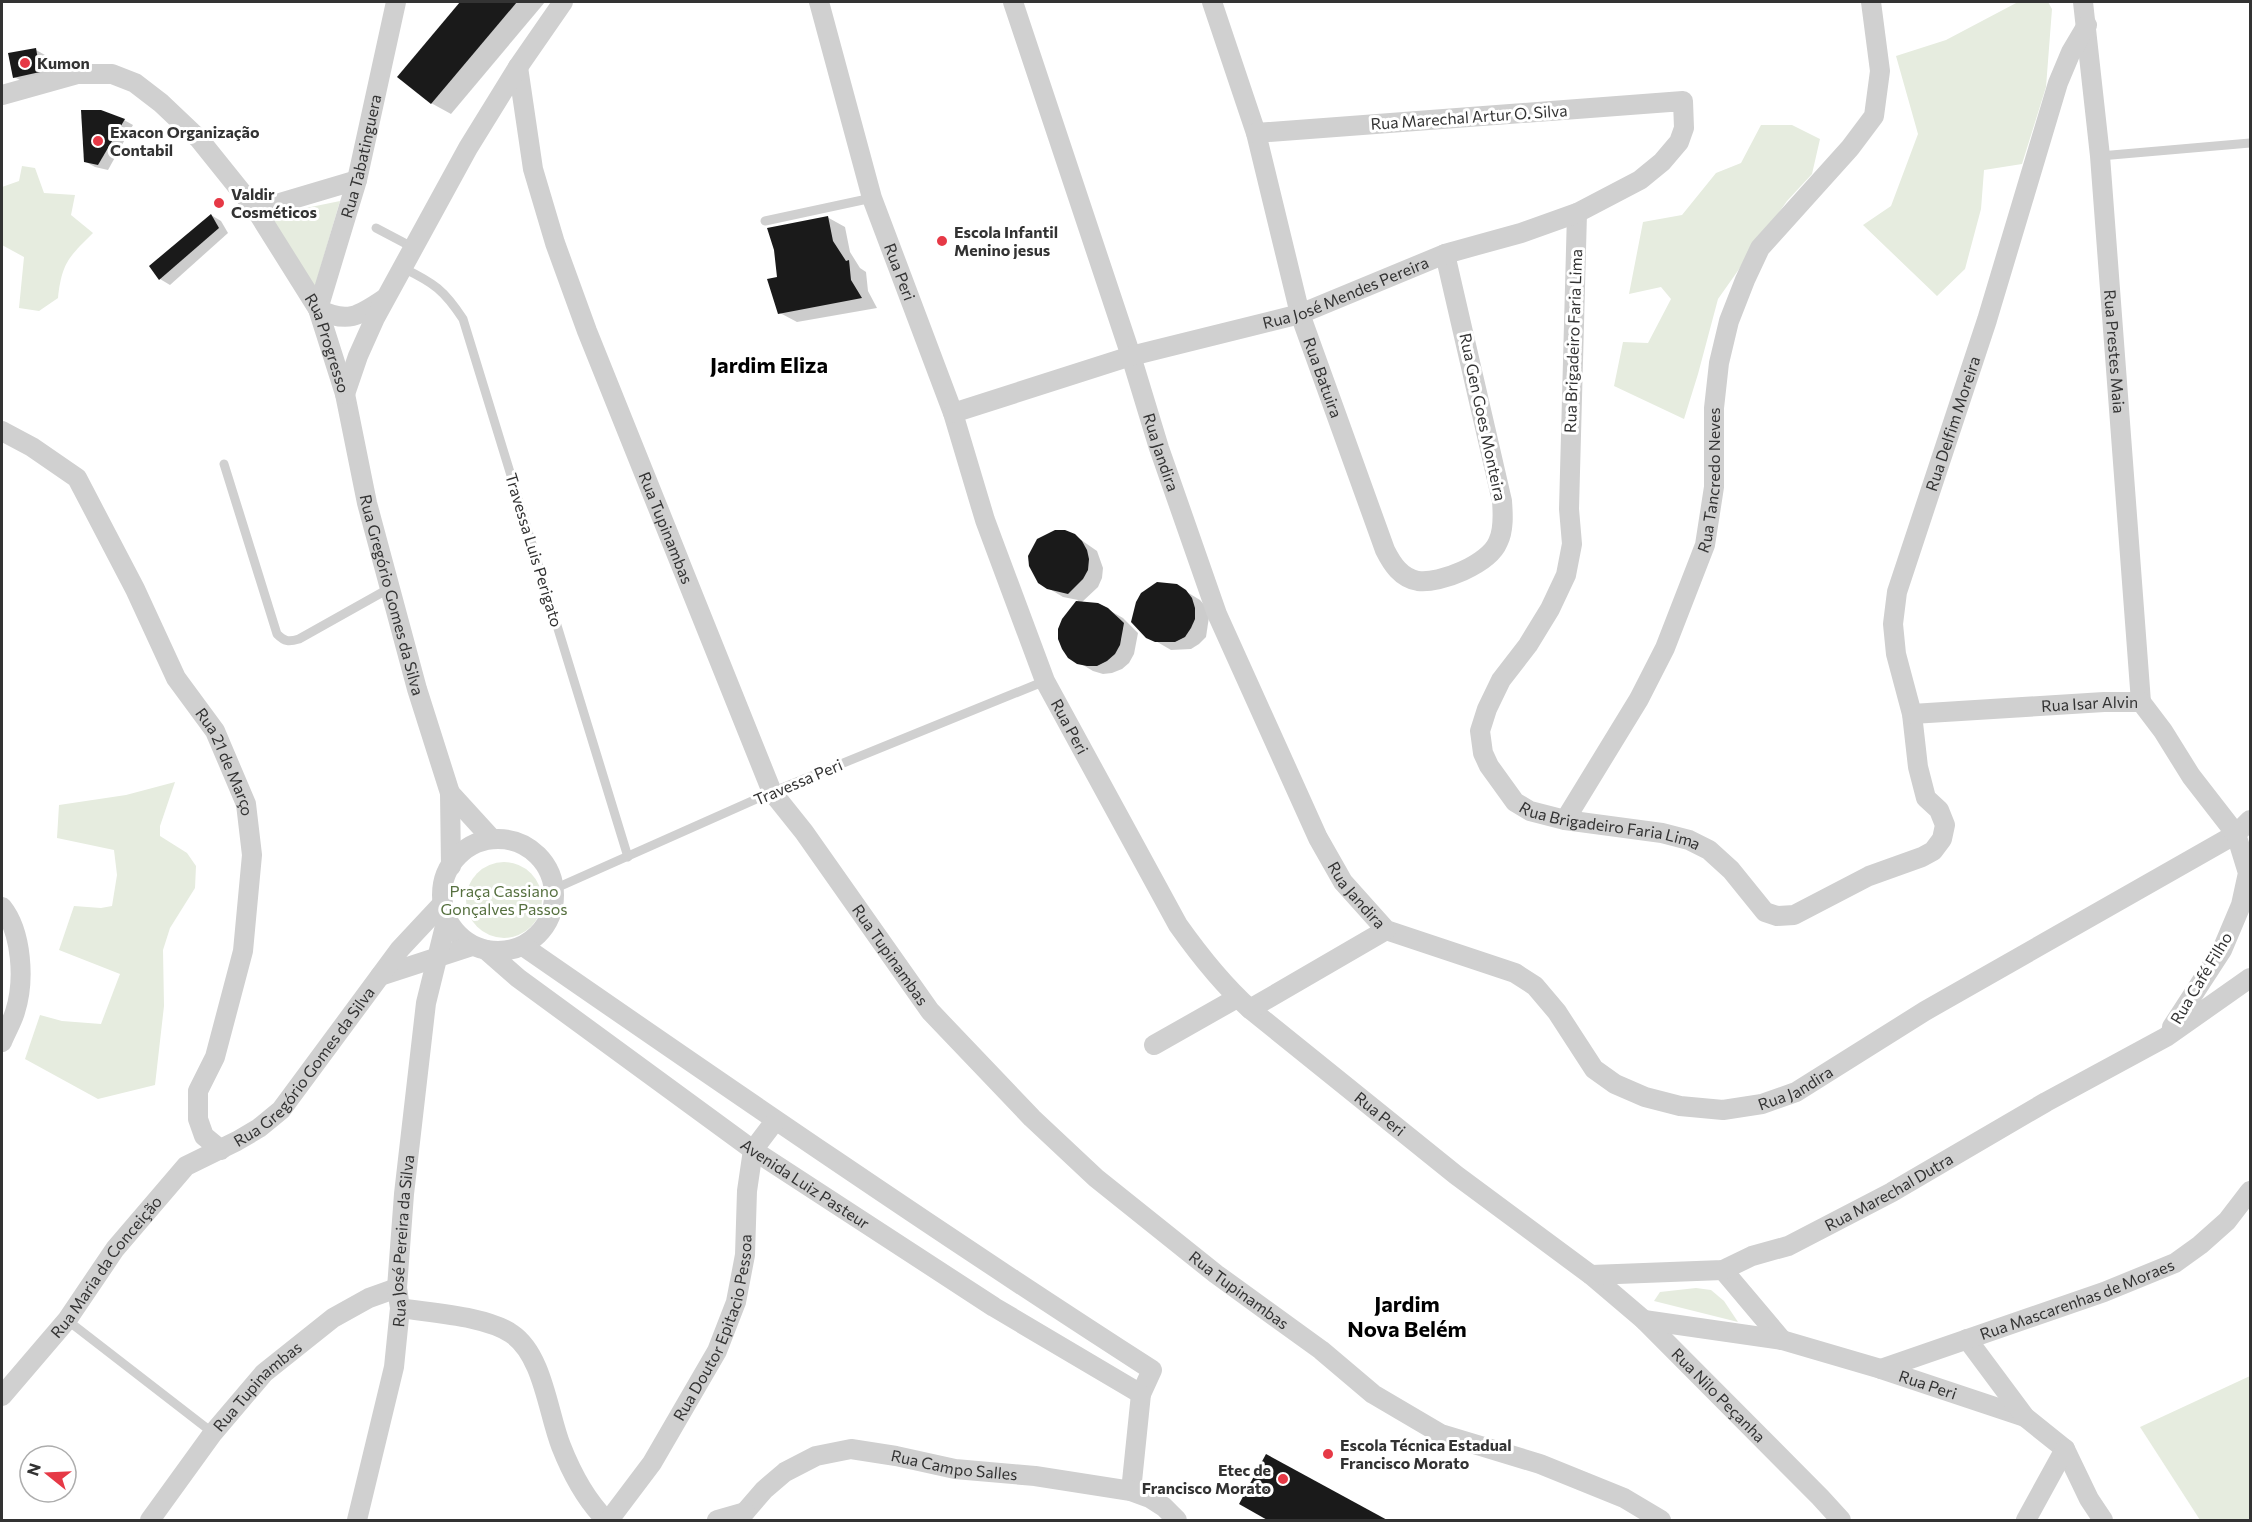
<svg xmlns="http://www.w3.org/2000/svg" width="2252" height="1522" font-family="Commissioner,sans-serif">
  <rect width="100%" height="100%" fill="#fff"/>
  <!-- green -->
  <g fill="#e6ecdf">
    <path d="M2018 2H2048L2052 9 2046 87 2022 164 1984 170 1981 209 1965 269 1937 296 1863 225 1891 206 1918 134 1896 56 1946 40Z"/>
    <path d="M1761 125H1792L1820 139 1812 174 1787 201 1718 299 1698 374 1684 419 1614 386 1623 342 1648 343 1671 299 1661 287 1629 294 1643 222 1682 215 1716 173 1741 163Z"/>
    <path d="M22 166 35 168 44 193 75 195 71 215 93 233C69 257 62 262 58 298L39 311 19 308 24 257 2 245V187L19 181Z"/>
    <path d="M340 201 313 293 267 216Z"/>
    <path d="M175 782 160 826V836L187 853 196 866 195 888 170 928 163 950 164 1006 155 1085 98 1099 25 1059 40 1015 62 1021 101 1024 120 974 59 950 74 906 101 908 112 906 117 875 114 850 57 838 59 805 126 795Z"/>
    <circle cx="504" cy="900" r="38"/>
    <path d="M1696 1288 1711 1290 1724 1301 1738 1322 1654 1301 1660 1292Z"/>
    <path d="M2250 1376V1520H2200L2140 1427Z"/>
  </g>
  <!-- shadow -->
  <g fill="#0003">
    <path d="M462 2H545L451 114 431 103 400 76Z"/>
    <path d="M36 50 45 55 49 77 24 82 14 77Z"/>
    <path d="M124 120 133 125 108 170 95 167 86 162Z"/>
    <path d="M211 215 221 221 228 233 170 285 160 279 151 266Z"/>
    <path d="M827 217 845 227 850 252 860 268 866 272 868 291 877 308 797 322 780 313 778 278Z"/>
    <path d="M1074 535 1097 551 1103 568 1102 578 1098 587 1081 603 1107 609 1123 618 1138 633 1134 654 1129 663 1122 669 1112 673 1103 674 1093 671 1078 662 1064 619 1078 600 1063 597 1048 588Z"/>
    <path d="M1177 586 1200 600 1207 608 1209 617 1206 637 1199 644 1191 649 1171 650 1147 636Z"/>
  </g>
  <!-- building -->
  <g fill="#1a1a1a">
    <path d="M460 2H517L431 104 397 77Z"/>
    <path d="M36 48 40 72 13 78 8 53Z"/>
    <path d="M81 110H101L125 119 98 165 84 162Z"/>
    <path d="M211 214 219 228 159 280 149 266Z"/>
    <path d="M828 216 833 241 846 261 849 260 851 280 862 298 778 314 767 279 777 277 774 250 767 228Z"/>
    <path d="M1055 530H1065L1075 534 1082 541 1087 550 1089 559 1088 570 1083 579 1068 594 1047 589 1038 583 1029 566 1028 556 1037 539Z"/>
    <path d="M1157 582 1177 584 1186 590 1192 598 1195 608V619L1191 628 1185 637 1175 642H1155L1146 638 1131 622 1136 602 1141 593Z"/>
    <path d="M1076 601 1098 603 1108 608 1124 623 1120 645 1115 654 1107 661 1097 666H1087L1077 664 1068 658 1062 649 1058 639V629L1062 619Z"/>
    <path d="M1266 1454 1389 1521H1269L1239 1504Z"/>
  </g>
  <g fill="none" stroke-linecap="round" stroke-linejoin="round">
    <!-- lane -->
    <g stroke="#d0d0d0" stroke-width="9">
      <path d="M2100 156 2250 143"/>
      <path d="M765 221 872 198"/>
      <path d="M376 228 414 248"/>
      <path d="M403 268C434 283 444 290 463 319L628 857"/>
      <path d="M224 464 277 634C285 642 289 642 299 639L390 588"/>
      <path d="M554 889 772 792 1045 681"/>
      <path d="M67 1320 213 1433"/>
    </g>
    <!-- street -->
    <g stroke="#d0d0d0" stroke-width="20">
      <path id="s1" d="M819 2 872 198 953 413 985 520 1045 681 1178 925C1200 956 1222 984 1250 1009L1456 1175 1591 1275 1644 1320 1820 1497 1841 1520"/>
      <path id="s2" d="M1013 2 1131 356 1159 448 1217 614 1318 838 1343 882 1386 930 1515 973 1535 986 1557 1012 1594 1069 1615 1084 1645 1097 1680 1106 1723 1110 1762 1104 1796 1092 1925 1011 2236 834 2250 820"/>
      <path id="s3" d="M1212 2 1256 133 1300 314 1385 550C1392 564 1401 578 1418 581 1440 584 1489 564 1498 542 1504 530 1503 514 1502 501L1445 254"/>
      <path id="s4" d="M2083 2 2100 156 2141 702"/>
      <path id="s5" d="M518 67 533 169 555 243 587 331 772 792 804 832 930 1011 1032 1118 1096 1178 1216 1274 1321 1350 1373 1394 1441 1434 1540 1464 1624 1498 1661 1520"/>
      <path id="s6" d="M2 95 77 74H112L135 83 161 103 199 139 256 210 318 309 345 394 367 503 417 689 450 793 451 866"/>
      <path d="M256 210 357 180"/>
      <path id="s7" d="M1577 213 1569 509 1572 544 1566 575 1550 609 1528 645 1501 680 1487 709 1480 731 1483 753 1489 766 1515 802 1530 811 1565 820 1662 833 1689 840 1709 850 1731 870 1765 912 1777 916 1794 915 1869 876 1922 857 1933 851 1942 839 1945 825 1939 810 1926 798 1918 767 1912 714 1896 654 1893 624 1897 592 1987 320 2058 83 2071 52 2087 25"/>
      <path id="s8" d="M318 309 357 180 396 2"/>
      <path d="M318 309C347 324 359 316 384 299"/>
      <path d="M345 394 358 356 375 318 468 148 518 67 563 2"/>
      <path id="s9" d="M953 413 1131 356 1300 314 1445 254 1521 233 1577 213 1640 180 1662 162 1679 142 1684 128 1683 101 1256 133"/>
      <path id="s10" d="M2 431 32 447 77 478 135 589 176 678 215 731 246 804 252 855 243 951 215 1057 198 1091V1119L204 1136 221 1150"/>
      <path id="s11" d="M1912 714 2104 702H2141L2163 731 2191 776 2236 834 2248 873 2241 905 2222 950 2172 1027"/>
      <path d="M450 793 492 839"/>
      <path id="s12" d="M1565 820 1639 699 1665 648 1705 545 1714 487V408L1719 363 1729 321 1745 280 1760 248 1850 148 1874 116 1880 71 1871 2"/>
      <circle cx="498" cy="895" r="56"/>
      <path d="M2 907C22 932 25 981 15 1012 12 1022 6 1032 2 1042"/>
      <path d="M523 946C731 1090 939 1233 1152 1370L1141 1394 1131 1491"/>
      <path id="s13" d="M486 950 518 978 753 1150 994 1307 1141 1394"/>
      <path d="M380 976 472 946"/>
      <path d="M1250 1009 1386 930"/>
      <path d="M1154 1045 1237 998"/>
      <path d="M1723 1270 1782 1340"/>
      <path id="s14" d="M1591 1275 1723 1270 1752 1256 1788 1246 1892 1192 2046 1102 2166 1037 2250 978"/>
      <path d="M400 1308C431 1313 487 1316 512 1334 543 1355 548 1413 561 1446 572 1474 585 1499 606 1520"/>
      <path id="s15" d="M1644 1320 1782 1340 1881 1369 2025 1417 2065 1449 2089 1499 2103 1520"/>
      <path d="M1967 1339 2025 1417"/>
      <path id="s16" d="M1881 1369 2104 1292 2175 1263 2200 1245 2227 1221 2250 1191"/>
      <path id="s17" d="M2 1396 67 1320 115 1249 186 1166 237 1141 259 1128 281 1110 400 949 443 903"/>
      <path id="s18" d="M745 1512 764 1490 785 1472 816 1456 851 1449 896 1456 955 1469 1035 1476 1131 1491 1150 1498 1164 1507 1177 1520"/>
      <path id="s19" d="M150 1520 213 1433 264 1373 333 1318 369 1298 397 1288"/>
      <path id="s20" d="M357 1520 394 1367 400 1308 397 1288 404 1194 426 1003 447 918"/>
      <path id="s21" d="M609 1520 652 1463 717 1351 736 1302 745 1255 747 1191 753 1150 775 1121"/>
      <path d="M717 1520 745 1512"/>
      <path d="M2026 1520 2065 1449"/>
    </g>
  </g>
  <!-- markers -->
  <g fill="#e63946" stroke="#fff" stroke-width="2">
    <circle cx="25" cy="63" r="6"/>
    <circle cx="98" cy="141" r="6"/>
    <circle cx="219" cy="203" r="6"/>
    <circle cx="942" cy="241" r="6"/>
    <circle cx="1328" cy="1454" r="6"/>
    <circle cx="1283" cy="1479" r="6"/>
  </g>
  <g text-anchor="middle" stroke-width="6" stroke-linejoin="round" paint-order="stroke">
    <!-- poi labels -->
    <g font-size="16" font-weight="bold" fill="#333" stroke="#fff" text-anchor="start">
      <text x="37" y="69">Kumon</text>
      <text x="110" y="138">Exacon Organização<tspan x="110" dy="18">Contabil</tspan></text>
      <text x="231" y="200">Valdir<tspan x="231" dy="18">Cosméticos</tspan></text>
      <text x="954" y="238">Escola Infantil<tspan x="954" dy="18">Menino jesus</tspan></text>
      <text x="1340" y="1451">Escola Técnica Estadual<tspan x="1340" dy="18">Francisco Morato</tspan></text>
      <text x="1271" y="1476" text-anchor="end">Etec de<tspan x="1271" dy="18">Francisco Morato</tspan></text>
    </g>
    <!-- street labels -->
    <g font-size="16" fill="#333" stroke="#fff">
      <text transform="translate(1469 117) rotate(-4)" y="6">Rua Marechal Artur O. Silva</text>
      <text dy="6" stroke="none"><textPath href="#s8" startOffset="159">Rua Tabatinguera</textPath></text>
      <text dy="6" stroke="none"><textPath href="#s1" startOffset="282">Rua Peri</textPath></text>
      <text dy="6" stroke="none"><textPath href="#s9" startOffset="411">Rua José Mendes Pereira</textPath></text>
      <text dy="6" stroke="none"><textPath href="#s6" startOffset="466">Rua Progresso</textPath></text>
      <text transform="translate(1573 341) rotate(-88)" y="6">Rua Brigadeiro Faria Lima</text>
      <text dy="6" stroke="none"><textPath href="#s4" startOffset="351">Rua Prestes Maia</textPath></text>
      <text dy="6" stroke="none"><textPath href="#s3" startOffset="392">Rua Batuira</textPath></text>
      <text transform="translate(1483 417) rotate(78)" y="6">Rua Gen Goes Monteira</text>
      <text dy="6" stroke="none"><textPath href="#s7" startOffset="1542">Rua Delfim Moreira</textPath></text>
      <text dy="6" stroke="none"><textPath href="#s2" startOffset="474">Rua Jandira</textPath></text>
      <text dy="6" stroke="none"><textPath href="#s12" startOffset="375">Rua Tancredo Neves</textPath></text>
      <text dy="6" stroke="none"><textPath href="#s5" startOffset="486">Rua Tupinambas</textPath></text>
      <text transform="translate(534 550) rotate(73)" y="6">Travessa Luis Perigato</text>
      <text dy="6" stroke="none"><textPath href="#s6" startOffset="726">Rua Gregório Gomes da Silva</textPath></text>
      <text dy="6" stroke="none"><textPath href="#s11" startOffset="178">Rua Isar Alvin</textPath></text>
      <text dy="6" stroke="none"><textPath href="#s1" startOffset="768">Rua Peri</textPath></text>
      <text dy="6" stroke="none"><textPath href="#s10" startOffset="410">Rua 21 de Março</textPath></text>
      <text transform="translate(798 782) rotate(-23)" y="6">Travessa Peri</text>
      <text dy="6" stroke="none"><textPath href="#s7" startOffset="722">Rua Brigadeiro Faria Lima</textPath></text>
      <text dy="6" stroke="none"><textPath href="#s2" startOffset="960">Rua Jandira</textPath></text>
      <text dy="6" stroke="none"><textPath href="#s5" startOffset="972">Rua Tupinambas</textPath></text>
      <text transform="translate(2201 978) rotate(-59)" y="6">Rua Café Filho</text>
      <text dy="6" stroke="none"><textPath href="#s17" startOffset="453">Rua Gregório Gomes da Silva</textPath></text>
      <text dy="6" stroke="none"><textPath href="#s2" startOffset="1482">Rua Jandira</textPath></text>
      <text dy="6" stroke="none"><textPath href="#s1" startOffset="1272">Rua Peri</textPath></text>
      <text dy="6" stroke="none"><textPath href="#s13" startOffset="396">Avenida Luiz Pasteur</textPath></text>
      <text dy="6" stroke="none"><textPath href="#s14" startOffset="316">Rua Marechal Dutra</textPath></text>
      <text dy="6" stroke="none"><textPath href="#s20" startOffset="284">Rua José Pereira da Silva</textPath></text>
      <text dy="6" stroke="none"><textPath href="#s17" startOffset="166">Rua Maria da Conceição</textPath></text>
      <text dy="6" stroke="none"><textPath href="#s5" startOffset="1458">Rua Tupinambas</textPath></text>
      <text dy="6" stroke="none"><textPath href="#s16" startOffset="208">Rua Mascarenhas de Moraes</textPath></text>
      <text dy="6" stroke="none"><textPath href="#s21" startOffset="222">Rua Doutor Epitacio Pessoa</textPath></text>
      <text dy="6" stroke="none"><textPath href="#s15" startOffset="292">Rua Peri</textPath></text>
      <text dy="6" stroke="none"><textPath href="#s19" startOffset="172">Rua Tupinambas</textPath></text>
      <text dy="6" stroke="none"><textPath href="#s1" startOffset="1713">Rua Nilo Peçanha</textPath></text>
      <text dy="6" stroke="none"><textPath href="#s18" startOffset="232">Rua Campo Salles</textPath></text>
    </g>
    <!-- park labels -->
    <g font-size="16" fill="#56703f" stroke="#fff">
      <text x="504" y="897">Praça Cassiano<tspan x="504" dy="18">Gonçalves Passos</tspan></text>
    </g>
    <!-- district labels -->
    <g font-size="22" font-weight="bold" fill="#000" stroke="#fff">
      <text x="769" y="373">Jardim Eliza</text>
      <text x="1407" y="1312">Jardim<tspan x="1407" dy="25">Nova Belém</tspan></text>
    </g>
  </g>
  <!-- border -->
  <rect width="2252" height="1522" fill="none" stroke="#333333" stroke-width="6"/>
  <!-- north arrow -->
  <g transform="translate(48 1474) rotate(288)"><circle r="28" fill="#ffffff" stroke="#adadad" stroke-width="1.5"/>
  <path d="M0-4.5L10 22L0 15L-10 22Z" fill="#e63946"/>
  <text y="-9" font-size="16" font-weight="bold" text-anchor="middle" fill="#333333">N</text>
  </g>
</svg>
